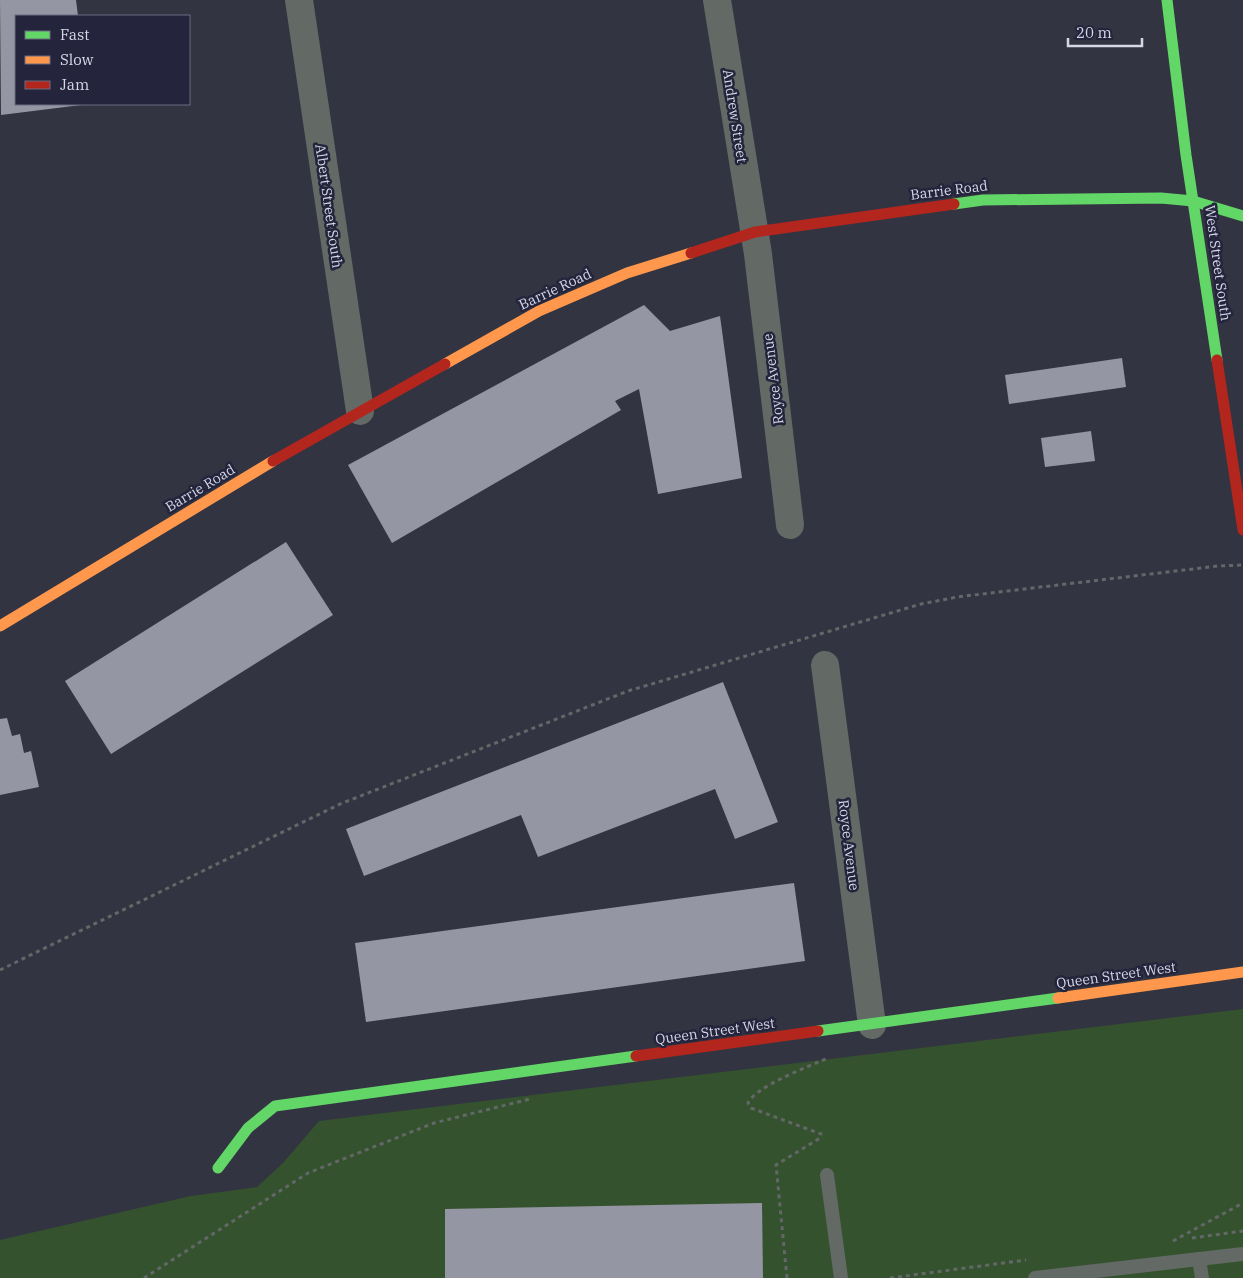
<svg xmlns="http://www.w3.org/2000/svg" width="1243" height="1278" font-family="'IBM Plex Serif',serif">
  <rect width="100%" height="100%" fill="#333441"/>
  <!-- green -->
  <path fill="#35522e" d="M1243 1009V1278H0V1240L191 1196 257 1187 283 1163 319 1121Z"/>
  <!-- building -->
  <g fill="#9596a3">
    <path d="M0 0H76L78 16H16V104L81 105 1 115Z"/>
    <path d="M644 305 670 331 720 316 742 478 658 494 639 389 615 401 621 410 392 543 348 465Z"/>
    <path d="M1122 358 1126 387 1009 404 1005 375Z"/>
    <path d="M1091 431 1095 461 1045 467 1041 438Z"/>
    <path d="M286 542 333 615 111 754 65 681Z"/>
    <path d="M723 682 778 822 735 839 715 789 538 857 521 815 364 876 346 829Z"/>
    <path d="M7 718 12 736 20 734 24 753 31 751 39 787 0 795V719Z"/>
    <path d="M794 883 805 961 366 1022 355 943Z"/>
    <path d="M762 1203 763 1278H445V1209Z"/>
  </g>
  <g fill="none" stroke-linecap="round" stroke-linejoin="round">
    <!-- path -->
    <g stroke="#636767" stroke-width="3" stroke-dasharray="4 4" stroke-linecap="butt">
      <path d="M0 970 340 804 628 691 921 604 957 597 1218 566 1243 565"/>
      <path d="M1192 1238 1243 1231"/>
      <path d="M1173 1241 1243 1203"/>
      <path d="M144 1278 308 1173 434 1123 530 1099"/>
      <path d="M787 1278 776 1165 820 1138 821 1134 751 1108 748 1103C756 1086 810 1066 828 1058"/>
      <path d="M890 1278 1026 1260"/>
    </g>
    <!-- lane -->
    <g stroke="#636964" stroke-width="14">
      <path d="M827 1175 841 1278"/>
      <path d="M1199 1259 1202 1278"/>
      <path d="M1035 1278 1243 1254"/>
    </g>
    <!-- street -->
    <g stroke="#636964" stroke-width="28">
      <path d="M299 0 360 411"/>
      <path d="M717 0 758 254 790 525"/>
      <path d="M825 665 872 1025"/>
    </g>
    <!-- fast -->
    <g stroke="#63d668" stroke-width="11">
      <path d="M1167 0 1186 155 1217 360"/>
      <path d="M954 204 983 200 1161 198 1193 201 1243 216"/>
      <path d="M818 1031 1058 998"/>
      <path d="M218 1168 248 1128 275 1106 636 1056"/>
    </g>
    <!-- slow -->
    <g stroke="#ff974d" stroke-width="11">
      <path d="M445 364 539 311 627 273 691 253"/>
      <path d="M0 626 273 461"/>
      <path d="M1058 998 1243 972"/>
    </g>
    <!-- jam -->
    <g stroke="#b3261e" stroke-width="11">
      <path d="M691 253 755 232 954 204"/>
      <path d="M1217 360 1243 530"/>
      <path d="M273 461 445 364"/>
      <path d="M636 1056 818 1031"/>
    </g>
  </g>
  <g text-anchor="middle" stroke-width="5" stroke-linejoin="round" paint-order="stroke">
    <!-- street labels -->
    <g font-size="14" fill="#d5d6e6" stroke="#24253c">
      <text transform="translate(735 116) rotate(81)" y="5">Andrew Street</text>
      <text transform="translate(949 190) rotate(-7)" y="5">Barrie Road</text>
      <text transform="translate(329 206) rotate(82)" y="5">Albert Street South</text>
      <text transform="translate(1218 263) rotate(82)" y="5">West Street South</text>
      <text transform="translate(555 289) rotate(-25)" y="5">Barrie Road</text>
      <text transform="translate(773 379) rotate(-97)" y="5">Royce Avenue</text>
      <text transform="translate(200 488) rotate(-31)" y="5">Barrie Road</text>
      <text transform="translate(849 845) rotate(83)" y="5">Royce Avenue</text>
      <text transform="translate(1116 975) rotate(-8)" y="5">Queen Street West</text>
      <text transform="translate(715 1031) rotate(-8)" y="5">Queen Street West</text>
    </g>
  </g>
  <!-- legend -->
  <rect x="15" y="15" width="175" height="90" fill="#24253c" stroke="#6b6c80"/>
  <rect x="25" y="31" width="25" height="8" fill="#63d668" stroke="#6b6c80"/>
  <text x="60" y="40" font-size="15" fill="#d5d6e6">Fast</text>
  <rect x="25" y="56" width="25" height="8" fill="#ff974d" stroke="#6b6c80"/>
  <text x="60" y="65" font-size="15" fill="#d5d6e6">Slow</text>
  <rect x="25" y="81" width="25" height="8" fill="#b3261e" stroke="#6b6c80"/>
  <text x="60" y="90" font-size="15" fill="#d5d6e6">Jam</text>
  <!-- scale -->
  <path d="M1068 38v8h74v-8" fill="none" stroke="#d5d6e6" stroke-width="2.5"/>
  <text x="1076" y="38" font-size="15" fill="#d5d6e6" stroke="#24253c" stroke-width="4" paint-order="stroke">20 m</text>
</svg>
